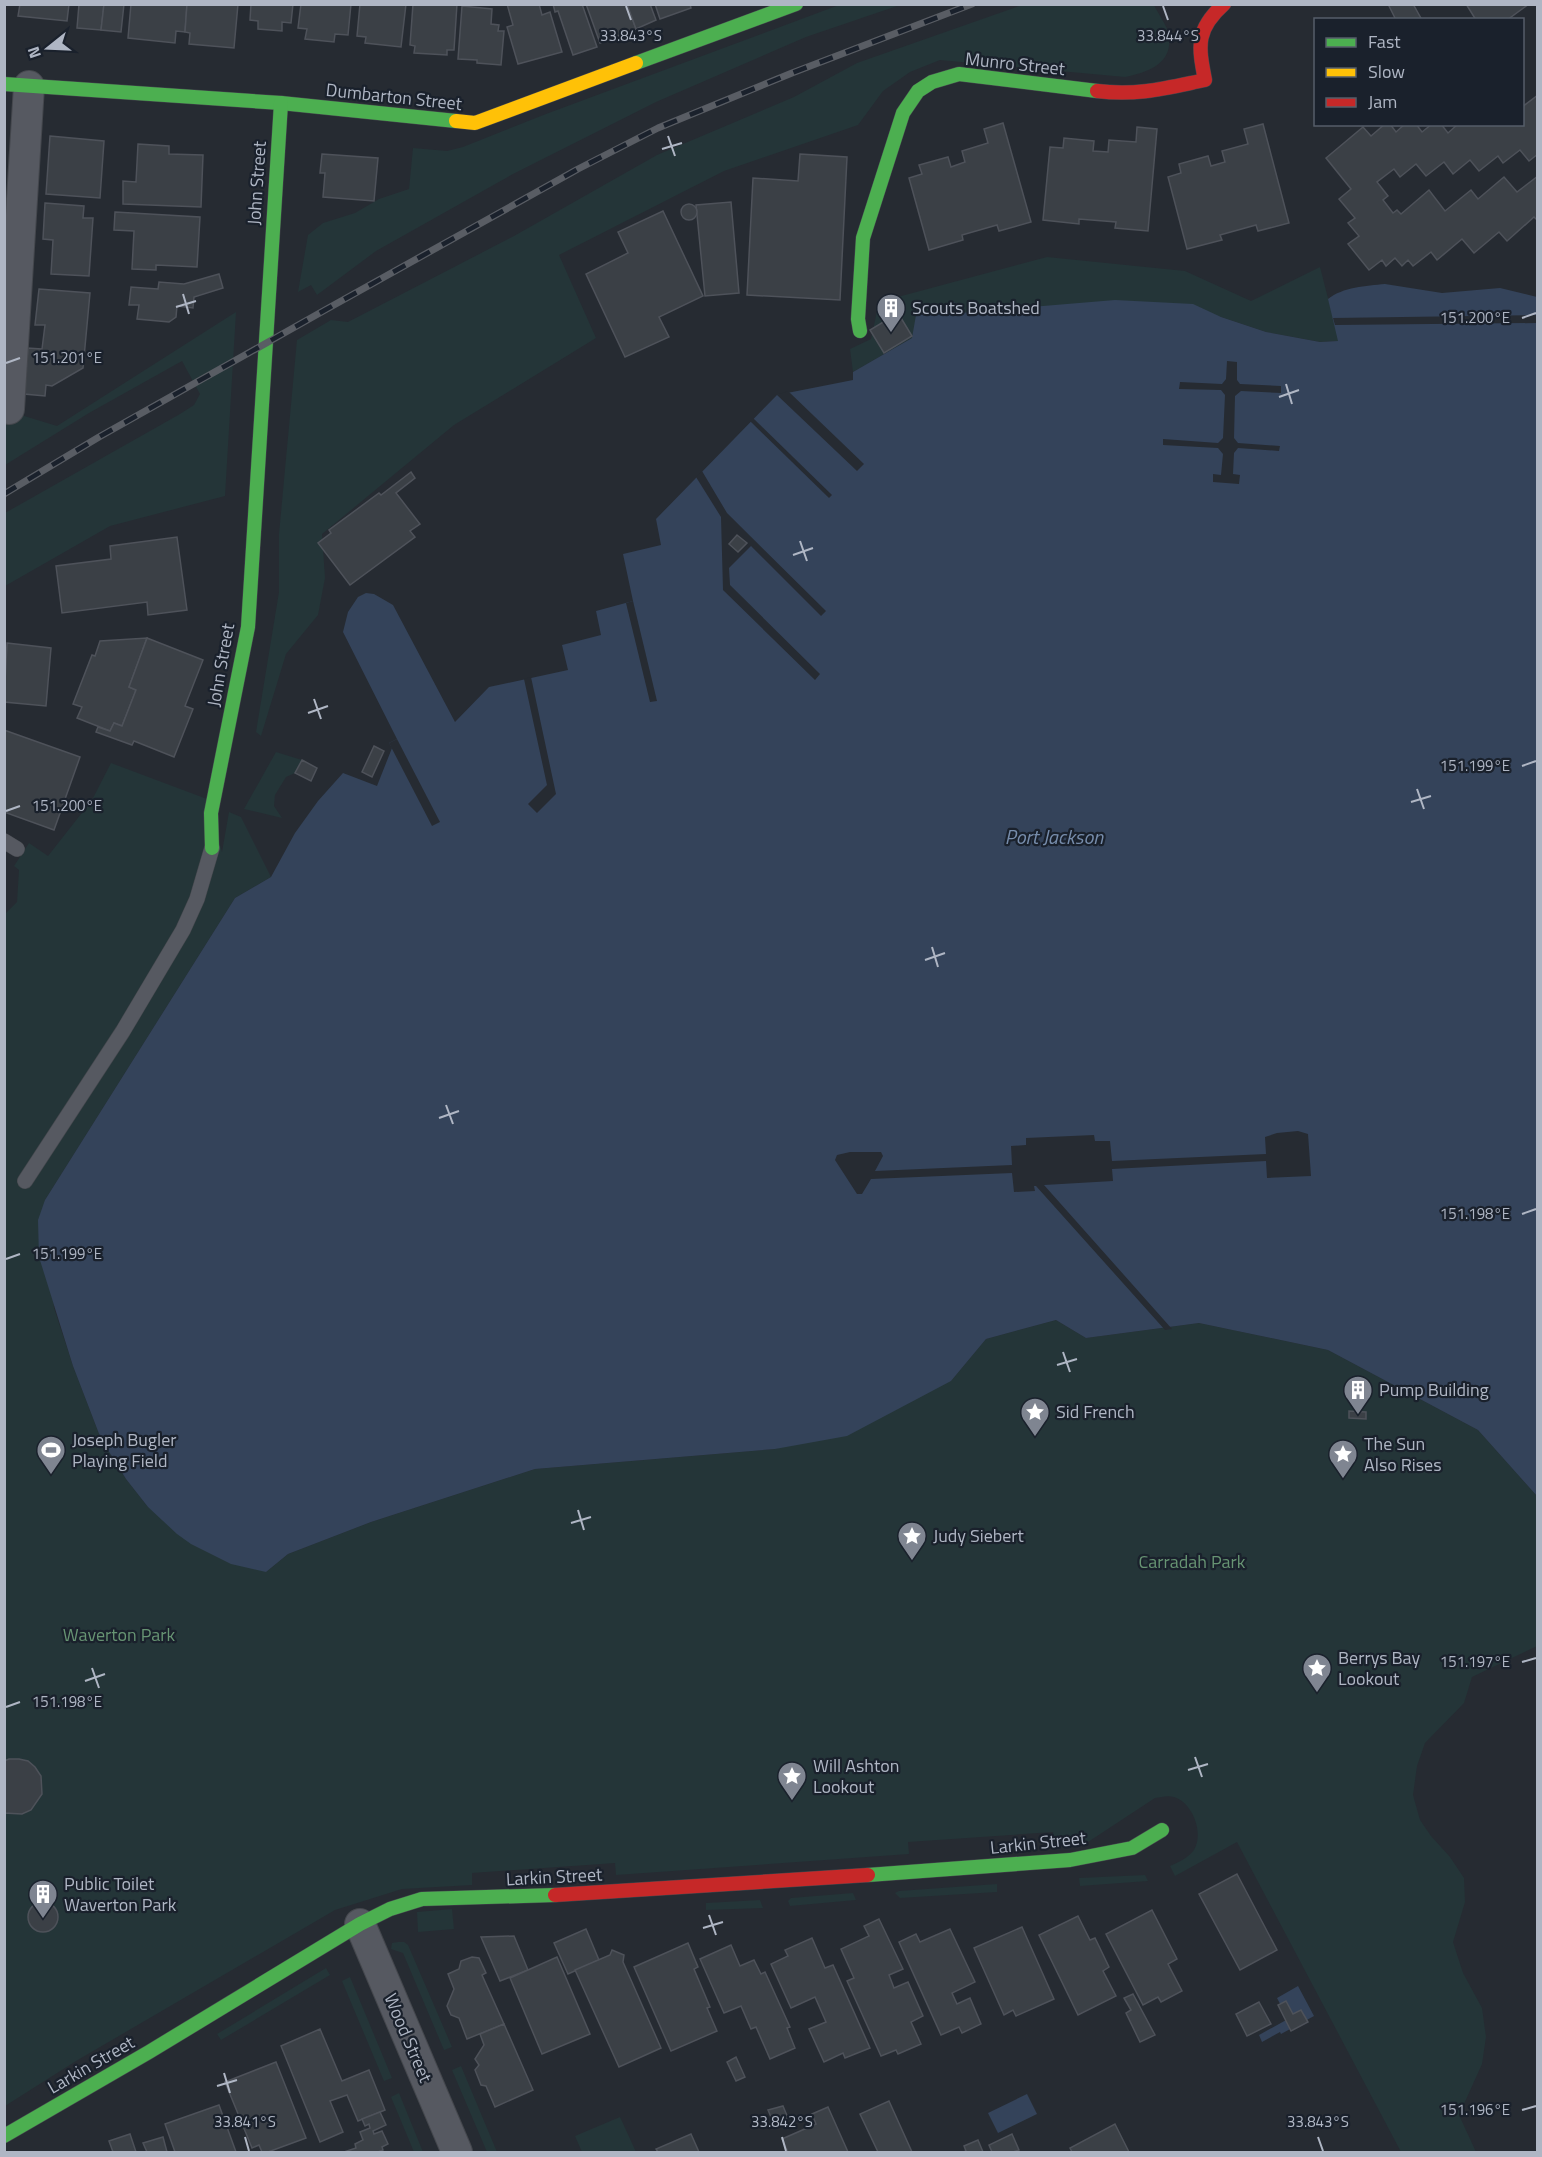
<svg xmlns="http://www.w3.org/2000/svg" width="1542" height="2157" font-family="'Titillium Web',sans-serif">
  <rect width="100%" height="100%" fill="#262b32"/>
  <!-- green -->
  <g fill="#243538">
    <path d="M839 5H900L806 37 656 102 513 174 376 251 317 295 311 285 298 292 308 235 323 223 355 213 379 199 409 189 413 148 447 151 463 147 546 114Z"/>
    <path d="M1022 5H1154C1158 14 1167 25 1169 35 1173 64 1148 72 1125 77L940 60 910 72 883 91 858 125 724 171 559 255 596 338 454 425 322 534 325 578 318 615 286 654 261 736 256 732 279 592V534L297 340 331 320 348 322 514 236 657 155 794 97 857 63Z"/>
    <path d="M1047 257 1185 271 1251 301 1320 267 1339 341 1320 342 1266 332 1221 317 1018 310 960 313 912 338 853 372 850 349 871 339 879 302Z"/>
    <path d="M236 312 225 496 110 526 5 586V513L180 414 194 405 200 394 182 361 89 413 5 465V423L21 415 57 426Z"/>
    <path d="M276 752 302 760 295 773 286 777 275 795 274 806 282 818 244 809Z"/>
    <path d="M111 763 207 799 222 852 229 812 241 817 271 877 235 898 45 1200 54 1308 73 1366 101 1439 126 1479 148 1507 266 1572 288 1554 371 1522 535 1469 775 1449 951 1381 986 1339 1056 1320 1086 1338 1199 1323 1328 1350 1478 1430 1537 1496V1646L1472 1677 1464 1703 1425 1743 1417 1766 1413 1795 1420 1820 1431 1836 1450 1857 1464 1878 1465 1902 1453 1942 1463 1973 1482 2008 1486 2037 1482 2064 1459 2115 1476 2152H1401L1237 1842 1175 1876 1170 1866C1179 1862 1188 1858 1194 1850 1204 1833 1193 1803 1174 1797 1168 1795 1161 1797 1155 1798L1088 1842 1054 1844 1053 1832 908 1842 909 1854 616 1875 615 1863 472 1873V1885L402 1889 335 1910 76 2061 5 2106V914L17 902 19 870 14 866 29 843 48 856 92 800Z"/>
    <path d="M1145 1875 1148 1881 1080 1886 1079 1878Z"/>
    <path d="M997 1884V1892L900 1898 895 1893 899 1891Z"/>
    <path d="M853 1893 856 1900 790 1906 788 1901 791 1898Z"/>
    <path d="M760 1900 763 1908 706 1910V1903Z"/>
    <path d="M452 1909 454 1929 418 1932 417 1912Z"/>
    <path d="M398 1942H404L408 1945 452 2047 444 2050 403 1953 391 1949 392 1943Z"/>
    <path d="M326 1968 330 1975 221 2040 217 2034Z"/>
    <path d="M350 1977 392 2078 384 2081 342 1981Z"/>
    <path d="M461 2066 497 2152H487L452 2070Z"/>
    <path d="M399 2093 423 2152H414L391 2097Z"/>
    <path d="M620 2117 636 2152H582L575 2136Z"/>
  </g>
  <!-- water -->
  <g fill="#34435a">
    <path d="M1385 284 1442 293 1500 288 1537 297V1496L1478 1430 1328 1350 1199 1323 1086 1338 1056 1320 986 1339 951 1381 847 1436 775 1449 535 1469 371 1522 288 1554 266 1572 231 1564 191 1544 177 1534 148 1507 126 1479 101 1439 73 1366 39 1257 38 1220 45 1200 235 898 271 877 295 833 318 801 343 773 377 786 392 748 389 743 397 739 343 632 348 612 358 597 366 593 374 594 393 605 455 722 489 687 568 670 562 645 601 635 596 611 633 601 623 554 661 545 656 519 777 395 853 380V372L912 338 916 315 953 302 961 305 960 313 1115 300 1193 304 1221 317 1266 332 1320 342 1338 341 1328 299C1343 287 1366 286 1385 284Z"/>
    <path d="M1298 1986 1314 2016 1281 2034 1280 2032 1262 2042 1259 2035 1288 2019 1277 1998Z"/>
    <path d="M1027 2094 1037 2114 998 2133 988 2113Z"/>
  </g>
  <!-- pier -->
  <g fill="#262b32">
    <path d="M1537 315V323L1335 325 1333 318Z"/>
    <path d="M1227 361 1237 362V380L1240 384 1281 386V393L1241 391 1235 396 1234 438 1238 443 1280 446 1279 451 1238 448 1234 453 1233 474 1240 475 1239 484 1213 482V474L1221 475 1223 454 1218 448 1163 445V439L1218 443 1223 438 1225 395 1221 390 1179 389 1180 382 1222 384 1226 379Z"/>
    <path d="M788 391 864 464 857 471 777 395Z"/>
    <path d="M753 418 832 495 829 498 750 421Z"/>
    <path d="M702 471 727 513 826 611 821 616 751 546 729 568 730 585 820 674 815 680 723 590 721 517 696 477Z"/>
    <path d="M633 601 657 701 650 702 626 603Z"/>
    <path d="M531 677 556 794 537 813 528 804 547 785 524 679Z"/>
    <path d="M397 739 440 822 432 826 389 743Z"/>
    <path d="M1298 1131 1308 1134 1311 1176 1267 1178 1266 1161 1112 1169 1113 1181 1044 1185 1172 1329 1165 1330 1036 1186H1034L1035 1191 1014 1192 1012 1173 871 1179 862 1194H857L835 1160 837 1155 850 1152H881L883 1156 875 1171 1012 1165 1011 1146 1026 1145V1138L1094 1135 1095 1141H1110L1112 1161 1266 1154 1265 1137 1277 1133Z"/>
  </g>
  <!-- building -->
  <g fill="#3b4046" stroke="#4e525a" stroke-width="1.5">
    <path d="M20 4H69L67 21 18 16Z"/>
    <path d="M79 4H104L101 30 77 28Z"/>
    <path d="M104 4H124L121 32 101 30Z"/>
    <path d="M131 4H187L185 32 176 31 175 43 128 38Z"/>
    <path d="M187 4H238L234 48 189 44 190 33 185 32Z"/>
    <path d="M251 4H293L291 23 282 22V31L258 29V21L250 20Z"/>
    <path d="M301 4H351L348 35 335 34 334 42 305 39 307 29 298 28Z"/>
    <path d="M360 4H406L401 47 365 43 366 37 357 36Z"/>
    <path d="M413 4H457L454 50H447V55L414 53 415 46 410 45Z"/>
    <path d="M507 4H539L542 15 550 12 562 52 518 64 507 27 513 25Z"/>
    <path d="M553 4H582L597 47 573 55 558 11 555 12Z"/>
    <path d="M586 4H627L636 29 600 43Z"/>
    <path d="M627 4H650L656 20 636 29Z"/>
    <path d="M655 4H690L691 8 660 19Z"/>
    <path d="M1388 4H1413L1422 20H1396Z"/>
    <path d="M1466 4H1529L1507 20H1476Z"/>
    <path d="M462 6 492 9 491 24 499 25 498 31H504L501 65 477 63V60L458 59Z"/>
    <path d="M1538 95V154L1529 161 1520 150 1503 163 1498 156 1479 171 1470 160 1453 174 1444 162 1426 176 1416 164 1400 177 1394 169 1377 182 1388 196 1383 200 1393 213 1397 210 1401 214 1429 190 1445 211 1471 190 1478 199 1504 177 1517 192 1538 176V221L1534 217 1507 241 1499 232 1474 253 1462 239 1437 260 1431 252 1413 266 1408 260 1402 266 1395 258 1386 266 1382 260 1369 270 1348 244 1359 236 1348 223 1355 218 1339 199 1351 189 1326 158 1363 127 1371 136 1385 124H1390L1396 132 1405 124H1416L1422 132 1432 124H1441L1448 133 1458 124H1522V107Z"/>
    <path d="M1003 123 1031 222 999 231 997 225 962 235 963 240 929 250 909 178 922 174 919 165 948 157 951 167 965 162 962 151 988 143 984 129Z"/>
    <path d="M1263 124 1289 223 1258 231 1256 225 1220 235 1222 240 1187 249 1168 177 1181 173 1179 164 1208 156 1211 166 1225 162 1222 151 1248 144 1244 129Z"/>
    <path d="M1137 127 1157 129 1148 231 1115 228 1116 222 1079 219V224L1043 220 1050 147 1063 148 1064 138 1094 141 1093 151 1108 152 1109 140 1136 142Z"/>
    <path d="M50 136 104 141 100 198 46 194Z"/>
    <path d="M138 144 169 146V154L203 155 201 207 123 204V181L136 182Z"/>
    <path d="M322 154 378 158 374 201 323 197 325 173H320Z"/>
    <path d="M800 154 847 157 840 300 747 295 753 178 798 181Z"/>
    <path d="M731 202 739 293 705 296 696 205Z"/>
    <path d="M45 203 84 206 83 218H93L89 276 51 274 53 240 43 239Z"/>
    <circle cx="689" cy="212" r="8"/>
    <path d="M663 211 703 296 659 317 669 337 625 357 586 274 628 253 618 232Z"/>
    <path d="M115 212 200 217 197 267 156 265V270L132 269 134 231 114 230Z"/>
    <path d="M219 274 223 288 194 297 193 308 177 306 176 317 169 322 137 319 139 305H129L131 287 158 289 159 282 184 284Z"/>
    <path d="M39 289 90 293 83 368 52 386 46 385 45 396 24 394 28 348 42 349 45 325H35Z"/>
    <path d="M898 313 912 336 884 353 870 330Z"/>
    <path d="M411 472 415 478 396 493 420 524 410 531 415 537 350 585 318 543 331 533 329 530 379 493 381 495Z"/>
    <path d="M737 535 747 543 738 552 729 544Z"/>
    <path d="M177 537 187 610 148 615 147 602 62 613 56 566 111 559 110 546Z"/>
    <path d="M147 638 129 687 136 690 122 726 114 723 110 731 77 718 82 707 73 704 92 655 95 656 100 641Z"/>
    <path d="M147 638 203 660 185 706 193 709 174 757 134 741 132 745 96 732 98 727 110 731 114 723 122 726 136 690 129 687Z"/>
    <path d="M7 643 51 648 46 706 4 702Z"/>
    <path d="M4 730 80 757 54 830 4 812Z"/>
    <path d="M374 746 384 751 372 777 362 772Z"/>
    <path d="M302 760 317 768 311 781 295 773Z"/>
    <path d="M1349 1411 1366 1412V1419L1349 1418Z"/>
    <path d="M9 1759H19L28 1761 35 1767 41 1776 42 1794 31 1810 22 1814 4 1813V1761Z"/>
    <path d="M1237 1874 1277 1950 1240 1970 1199 1894Z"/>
    <circle cx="43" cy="1917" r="15"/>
    <path d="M1152 1910 1177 1959 1168 1964 1182 1991 1161 2002 1158 1997 1143 2005 1106 1934Z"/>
    <path d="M1078 1916 1090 1940 1095 1938 1109 1967 1103 1971 1116 1996 1078 2015 1039 1935Z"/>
    <path d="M879 1919 903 1969 889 1975 894 1988 908 1982 923 2016 911 2022 921 2044 898 2054 896 2050 881 2056 847 1981 854 1978 841 1949 869 1936 864 1926Z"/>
    <path d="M1022 1927 1054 1999 1016 2016 1013 2010 1004 2015 974 1948Z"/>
    <path d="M586 1929 599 1960 568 1974 554 1943Z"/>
    <path d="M950 1929 975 1982 952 1993 957 2004 970 1998 981 2024 962 2033 959 2027 941 2035 899 1942 916 1934 920 1942Z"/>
    <path d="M514 1936 528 1970 500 1981 481 1937Z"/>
    <path d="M812 1938 825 1968 833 1965 870 2048 845 2058 843 2053 824 2062 809 2029 826 2022 815 1997 791 2008 771 1964 788 1956 785 1950Z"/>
    <path d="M688 1943 698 1967 694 1969 710 2007 707 2008 717 2031 671 2051 634 1967Z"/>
    <path d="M731 1945 740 1966 754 1960 761 1974 765 1972 790 2027 787 2028 795 2048 770 2059 756 2027 751 2029 741 2006 724 2013 700 1959Z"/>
    <path d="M612 1950 624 1955 623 1962 661 2048 619 2067 575 1970 610 1955Z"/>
    <path d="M472 1957 479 1958 486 1973 482 1975 504 2024 467 2039 459 2018 451 2015 447 2006 454 1989 448 1974 459 1969 461 1961Z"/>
    <path d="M557 1957 590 2034 542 2054 510 1978Z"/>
    <path d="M1133 1994 1155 2035 1140 2042 1126 2013 1131 2010 1124 1998Z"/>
    <path d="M1286 2001 1293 2014 1301 2010 1308 2022 1291 2031 1278 2005Z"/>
    <path d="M1259 2002 1271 2024 1247 2036 1236 2014Z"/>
    <path d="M504 2024 533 2090 495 2107 486 2086 481 2085 475 2070 479 2065 475 2059 484 2045 480 2034Z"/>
    <path d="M320 2029 342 2081 369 2070 385 2110 358 2121 347 2095 330 2101 343 2132 320 2142 281 2046Z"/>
    <path d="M736 2057 745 2077 736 2081 727 2062Z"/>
    <path d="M276 2062 306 2138 268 2152H262L259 2145 252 2148 225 2082Z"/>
    <path d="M889 2101 912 2152H878L860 2114Z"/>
    <path d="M219 2105 236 2152H175L165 2124Z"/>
    <path d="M783 2106 788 2118 774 2124 768 2110Z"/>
    <path d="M828 2107 848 2152H788L782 2139 816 2124 812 2114Z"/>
    <path d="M380 2112 386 2125 373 2131 374 2134 382 2131 388 2144 382 2147 383 2150 378 2152H344L356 2148 355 2144 363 2140 360 2132 370 2128 369 2124 365 2126 362 2119Z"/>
    <path d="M1115 2124 1129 2152H1072L1070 2148Z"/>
    <path d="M130 2134 136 2152H113L109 2141Z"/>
    <path d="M691 2134 699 2152H658L656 2149Z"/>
    <path d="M1012 2134 1019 2150 1013 2152H992L989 2145Z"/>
    <path d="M163 2137 167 2152H147L143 2143Z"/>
    <path d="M978 2140 983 2152H963L966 2151 964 2146Z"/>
  </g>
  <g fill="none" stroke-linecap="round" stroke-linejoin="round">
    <!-- lane casing -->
    <g stroke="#44474d" stroke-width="16">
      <g id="lane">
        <path d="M4 841 17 849"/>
        <path d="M25 1181 123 1031 183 930 197 899 212 848"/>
      </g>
    </g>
    <!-- street casing -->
    <g stroke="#44474d" stroke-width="32">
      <g id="street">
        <path d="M9 409 29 86"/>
        <path d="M360 1924 457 2152"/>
      </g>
    </g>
    <!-- fast casing -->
    <g stroke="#44474d" stroke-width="15">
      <g id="fast">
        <path d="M636 63 796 4"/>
        <path d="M4 84 281 103 456 121"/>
        <path d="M860 331 858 319 863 238 903 113 918 91 932 82 959 74 1097 91"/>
        <path d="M212 848 211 813 248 627 281 103"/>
        <path d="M868 1875 1070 1860 1132 1848 1162 1830"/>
        <path d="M4 2136 149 2052 360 1924 390 1909 422 1899 555 1895"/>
      </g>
    </g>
    <!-- slow casing -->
    <g stroke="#44474d" stroke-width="15">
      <path id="slow" d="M456 121 475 123 636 63"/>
    </g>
    <!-- jam casing -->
    <g stroke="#44474d" stroke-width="15">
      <g id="jam">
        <path d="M1097 91C1138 96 1166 88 1205 80 1198 45 1196 29 1224 4"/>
        <path d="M555 1895 868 1875"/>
      </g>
    </g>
    <!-- lane -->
    <use href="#lane" stroke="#565961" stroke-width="15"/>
    <!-- street -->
    <use href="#street" stroke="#565961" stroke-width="30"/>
    <!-- fast -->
    <use href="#fast" stroke="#4caf50" stroke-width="14"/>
    <!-- slow -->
    <use href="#slow" stroke="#ffc107" stroke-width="14"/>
    <!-- jam -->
    <use href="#jam" stroke="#c62828" stroke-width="14"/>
    <!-- rail casing -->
    <g stroke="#595d64" stroke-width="7">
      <path id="rail" d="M4 494 99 437 325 310 578 169 658 128 792 73 972 4"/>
    </g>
    <!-- rail -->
    <use href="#rail" stroke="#1a212c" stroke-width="4.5" stroke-dasharray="14" stroke-linecap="butt"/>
  </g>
  <!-- ticks -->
  <path fill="none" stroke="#afb6c4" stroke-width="2" d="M626 6 631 20M1163 6 1168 20M668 136 675 156M662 149 682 143M183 294 189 314M176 307 196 301M1522 318 1536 313M6 363 20 358M1286 384 1292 404M1279 397 1299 390M800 541 807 561M793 555 813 548M314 699 321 719M308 713 328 706M1522 766 1536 761M1417 789 1424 809M1411 802 1431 796M6 811 20 806M932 947 938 967M925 960 945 953M446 1105 453 1124M439 1118 459 1111M1522 1214 1536 1209M6 1259 20 1254M1063 1352 1070 1372M1057 1365 1077 1359M578 1510 584 1530M571 1523 591 1517M1522 1662 1536 1658M92 1668 99 1688M85 1681 105 1674M6 1707 20 1702M1195 1757 1202 1777M1188 1770 1208 1764M709 1915 716 1935M703 1928 723 1922M224 2073 230 2093M217 2086 237 2080M1522 2110 1536 2106M245 2137 249 2151M782 2137 786 2151M1318 2137 1323 2151"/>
  <!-- icons -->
  <defs>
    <g id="building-pin" transform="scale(1.5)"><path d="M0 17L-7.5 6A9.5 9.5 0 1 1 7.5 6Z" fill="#7f8591" stroke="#1a212c"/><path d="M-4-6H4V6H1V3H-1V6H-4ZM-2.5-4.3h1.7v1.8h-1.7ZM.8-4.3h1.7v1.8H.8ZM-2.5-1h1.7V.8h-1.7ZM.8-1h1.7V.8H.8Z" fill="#fff"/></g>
    <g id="sight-pin" transform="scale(1.5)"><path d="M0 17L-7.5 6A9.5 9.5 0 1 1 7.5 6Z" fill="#7f8591" stroke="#1a212c"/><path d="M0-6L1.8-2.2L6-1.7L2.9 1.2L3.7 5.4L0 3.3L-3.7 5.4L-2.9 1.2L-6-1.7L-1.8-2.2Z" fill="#fff"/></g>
    <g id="stadium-pin" transform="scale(1.5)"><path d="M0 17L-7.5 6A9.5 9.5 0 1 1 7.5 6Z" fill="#7f8591" stroke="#1a212c"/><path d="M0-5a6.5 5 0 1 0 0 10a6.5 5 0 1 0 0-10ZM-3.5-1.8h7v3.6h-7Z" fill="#fff"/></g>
  </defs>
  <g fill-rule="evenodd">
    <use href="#building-pin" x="891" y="308"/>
    <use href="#building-pin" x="1358" y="1390"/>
    <use href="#sight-pin" x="1035" y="1412"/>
    <use href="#stadium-pin" x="51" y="1450"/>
    <use href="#sight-pin" x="1343" y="1454"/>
    <use href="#sight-pin" x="912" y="1536"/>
    <use href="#sight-pin" x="1317" y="1668"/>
    <use href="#sight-pin" x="792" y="1776"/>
    <use href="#building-pin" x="43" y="1894"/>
  </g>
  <g text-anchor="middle" stroke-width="4.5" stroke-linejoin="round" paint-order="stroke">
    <!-- street labels -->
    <g font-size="18" fill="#afb6c4" stroke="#1a212c">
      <text transform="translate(1015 64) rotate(6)" y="6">Munro Street</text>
      <text transform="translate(394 97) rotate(6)" y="6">Dumbarton Street</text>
      <text transform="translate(257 183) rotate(-86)" y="6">John Street</text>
      <text transform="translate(221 665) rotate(-80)" y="6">John Street</text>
      <text transform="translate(1038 1843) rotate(-6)" y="6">Larkin Street</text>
      <text transform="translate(554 1877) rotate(-3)" y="6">Larkin Street</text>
      <text transform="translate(408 2038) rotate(67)" y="6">Wood Street</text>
      <text transform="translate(91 2065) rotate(-30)" y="6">Larkin Street</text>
    </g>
    <!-- poi labels -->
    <g font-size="18" fill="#afb6c4" stroke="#1a212c" text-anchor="start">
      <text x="912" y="314">Scouts Boatshed</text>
      <text x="1379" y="1396">Pump Building</text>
      <text x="1056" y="1418">Sid French</text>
      <text x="72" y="1446">Joseph Bugler<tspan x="72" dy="21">Playing Field</tspan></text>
      <text x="1364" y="1450">The Sun<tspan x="1364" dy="21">Also Rises</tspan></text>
      <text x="933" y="1542">Judy Siebert</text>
      <text x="1338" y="1664">Berrys Bay<tspan x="1338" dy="21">Lookout</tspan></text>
      <text x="813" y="1772">Will Ashton<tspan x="813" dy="21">Lookout</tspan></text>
      <text x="64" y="1890">Public Toilet<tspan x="64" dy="21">Waverton Park</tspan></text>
    </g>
    <!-- park labels -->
    <g font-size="18" fill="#679473" stroke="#1a212c">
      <text x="1192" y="1568">Carradah Park</text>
      <text x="119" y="1641">Waverton Park</text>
    </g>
    <!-- water labels -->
    <g font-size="20" font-style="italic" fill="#778dac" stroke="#1a212c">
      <text x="1054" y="844">Port Jackson</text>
    </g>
  </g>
  <g font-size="15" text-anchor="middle" fill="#afb6c4" stroke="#1a212c" stroke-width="4.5" stroke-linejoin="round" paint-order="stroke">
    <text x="631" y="41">33.843°S</text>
    <text x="1168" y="41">33.844°S</text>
    <text x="1475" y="323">151.200°E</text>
    <text x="67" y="363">151.201°E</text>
    <text x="1475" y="771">151.199°E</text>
    <text x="67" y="811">151.200°E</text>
    <text x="1475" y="1219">151.198°E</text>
    <text x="67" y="1259">151.199°E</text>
    <text x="1475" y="1667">151.197°E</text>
    <text x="67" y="1707">151.198°E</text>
    <text x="1475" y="2115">151.196°E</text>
    <text x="245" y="2127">33.841°S</text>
    <text x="782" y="2127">33.842°S</text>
    <text x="1318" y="2127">33.843°S</text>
  </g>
  <!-- border -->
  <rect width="1542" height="2157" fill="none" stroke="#afb6c4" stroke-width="12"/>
  <!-- legend -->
  <rect x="1314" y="18" width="210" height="108" fill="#1a212c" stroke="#565d69" stroke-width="1.5"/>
  <rect x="1326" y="38" width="30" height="9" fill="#4caf50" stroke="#565d69" stroke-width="1.5"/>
  <text x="1368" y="48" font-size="18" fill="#afb6c4">Fast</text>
  <rect x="1326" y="68" width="30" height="9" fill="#ffc107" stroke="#565d69" stroke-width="1.5"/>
  <text x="1368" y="78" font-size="18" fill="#afb6c4">Slow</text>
  <rect x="1326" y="98" width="30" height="9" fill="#c62828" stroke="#565d69" stroke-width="1.5"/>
  <text x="1368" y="108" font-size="18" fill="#afb6c4">Jam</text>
  <!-- north arrow -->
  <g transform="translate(48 48) rotate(252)" stroke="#1a212c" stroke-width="4.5" paint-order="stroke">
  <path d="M0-4.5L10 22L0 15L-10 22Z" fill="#afb6c4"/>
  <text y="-9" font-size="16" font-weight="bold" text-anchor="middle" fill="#afb6c4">N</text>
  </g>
</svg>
